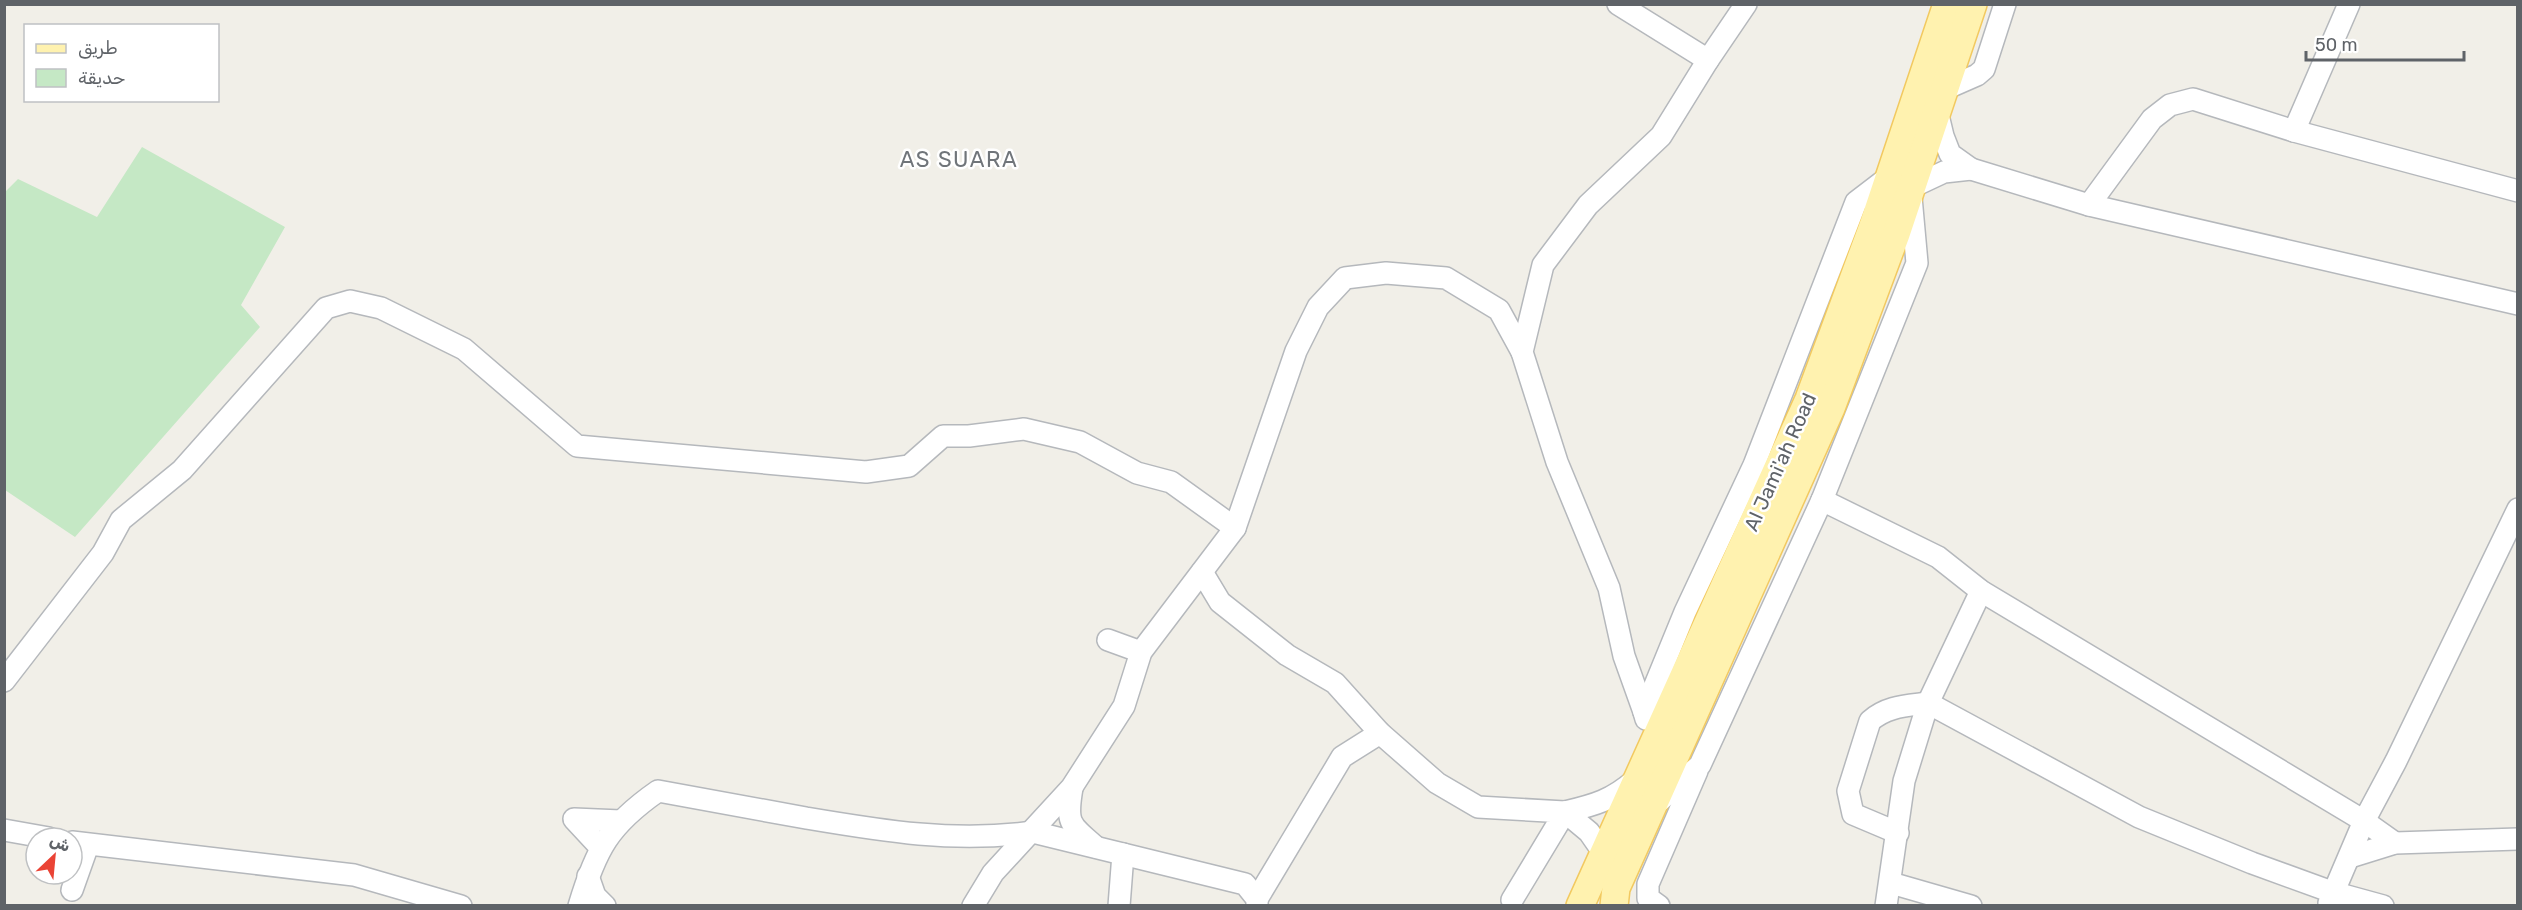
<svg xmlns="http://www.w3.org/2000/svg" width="2522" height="910" font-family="Rubik,Cairo,sans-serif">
  <rect width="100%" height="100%" fill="#f1efe8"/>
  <!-- green -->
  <path fill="#c5e8c5" d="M142 147 285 227 241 305 260 327 75 537 5 490V192L18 179 97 217Z"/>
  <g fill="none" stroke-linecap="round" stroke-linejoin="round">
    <!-- minor casing -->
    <g stroke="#b5b8bc" stroke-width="24">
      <g id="minor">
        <path d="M1618 4 1708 60 1746 4"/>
        <path d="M1945 89 1977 75 1984 69 2005 4"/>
        <path d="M2294 131 2349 4"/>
        <path d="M1971 169 2089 205 2518 304"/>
        <path d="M1912 187 1944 172 1971 169 1950 154 1943 136 1937 111"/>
        <path d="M2089 205 2152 119 2170 105 2193 99 2294 131 2518 191"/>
        <path d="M1822 500 1938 557 1981 591 2364 821 2395 843"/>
        <path d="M1202 572 1220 602 1287 655 1335 683 1380 733 1437 783 1478 807 1565 812 1512 900"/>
        <path d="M1108 640 1141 652"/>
        <path d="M4 681 103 553 121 520 182 470 326 308 350 301 381 308 464 349 577 446 866 472 909 466 943 436H969L1024 429 1080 442 1137 473 1171 482 1235 528"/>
        <path d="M1644 712 1624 656 1609 588 1557 462 1522 352 1543 265 1588 205 1661 136 1708 60"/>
        <path d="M1646 719 1644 712 1685 612 1754 465 1856 202 1890 176"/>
        <path d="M1072 788C1066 823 1069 824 1096 847"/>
        <path d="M1655 805 1700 765 1822 500 1917 263 1911 197"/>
        <path d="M1565 812C1595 805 1612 800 1635 780"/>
        <path d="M1565 812 1589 832 1605 855"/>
        <path d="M4 830 49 838"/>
        <path d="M1898 833 1853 814 1848 791 1870 721C1887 706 1906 706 1928 703L2139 817 2252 863 2332 892 2383 906"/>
        <path d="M72 842 354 875 461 906"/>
        <path d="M600 847 574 819 621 821"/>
        <path d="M2350 857 2395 843 2518 839"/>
        <path d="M588 876 595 896 605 906"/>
        <path d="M1891 883 1971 906"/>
        <path d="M72 890 88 845"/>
        <path d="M1257 899 1342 757 1380 733"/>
        <path d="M2329 903 2364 821 2396 761 2518 509"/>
        <path d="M579 906C596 849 609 825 658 791 708 800 757 809 806 818 883 831 955 843 1033 832L1245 884 1257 899V906"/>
        <path d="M973 906 993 873 1072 787 1124 706 1141 652 1235 528 1296 351 1318 307 1345 278 1386 273 1446 278 1499 310 1522 352"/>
        <path d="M1119 906 1123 854"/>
        <path d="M1659 906 1648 898V884L1697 771"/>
        <path d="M1886 906 1904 781 1928 703 1981 591"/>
      </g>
    </g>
    <!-- major casing -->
    <g stroke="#f2c960" stroke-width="30">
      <g id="major">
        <path d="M1580 906 1809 399 1873 226 1947 4"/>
        <path d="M1614 906 1616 888 1831 408 1896 234 1973 4"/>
      </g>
    </g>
    <!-- minor -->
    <use href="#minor" stroke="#fff" stroke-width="21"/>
    <!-- major -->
    <use href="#major" stroke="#fff2af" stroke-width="27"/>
  </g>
  <g text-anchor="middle" stroke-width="5" stroke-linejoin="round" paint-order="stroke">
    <!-- street labels -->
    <g font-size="20" fill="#5f6368" stroke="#fff">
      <text transform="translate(1780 462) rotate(-66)" y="7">Al Jami'ah Road</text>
    </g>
    <!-- quarter labels -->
    <g font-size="22" letter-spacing="1.5" fill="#70757a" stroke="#fff">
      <text x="959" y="167">AS SUARA</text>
    </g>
  </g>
  <!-- border -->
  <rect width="2522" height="910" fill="none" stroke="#5f6368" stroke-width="12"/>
  <!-- legend -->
  <rect x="24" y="24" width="195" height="78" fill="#ffffff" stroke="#bfc1c3" stroke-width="1.5"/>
  <rect x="36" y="44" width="30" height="9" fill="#fff2af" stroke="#bfc1c3" stroke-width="1.5"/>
  <text x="78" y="54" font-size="18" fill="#5f6368">طريق</text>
  <rect x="36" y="69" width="30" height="18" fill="#c5e8c5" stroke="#bfc1c3" stroke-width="1.5"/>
  <text x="78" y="84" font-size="18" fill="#5f6368">حديقة</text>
  <!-- north arrow -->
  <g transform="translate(54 856) rotate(26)"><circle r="28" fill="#ffffff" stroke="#bfc1c3" stroke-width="1.5"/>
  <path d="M0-4.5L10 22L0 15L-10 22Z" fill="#ea4335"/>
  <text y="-9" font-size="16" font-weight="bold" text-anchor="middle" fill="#5f6368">ش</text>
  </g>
  <!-- scale -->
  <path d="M2306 51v9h158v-9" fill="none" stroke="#5f6368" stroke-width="3"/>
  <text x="2315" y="51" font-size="18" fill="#5f6368" stroke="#ffffff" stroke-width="4.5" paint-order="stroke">50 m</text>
</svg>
